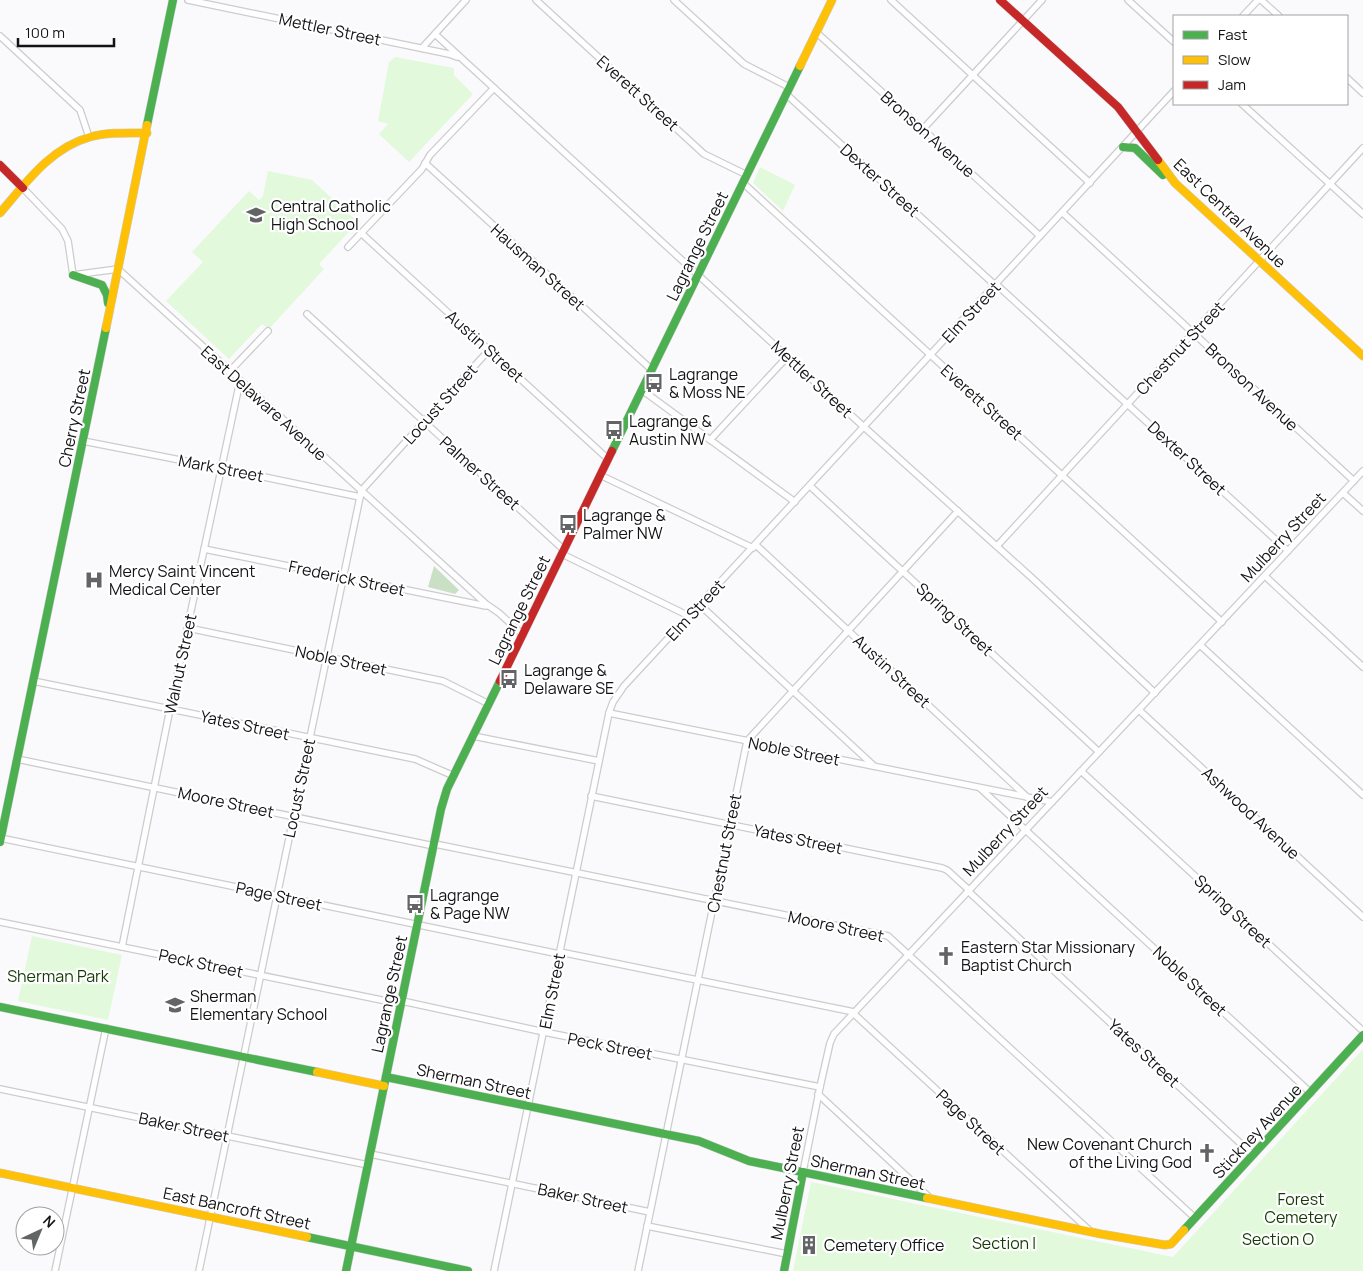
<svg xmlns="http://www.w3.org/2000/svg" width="1363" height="1271" font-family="Manrope,sans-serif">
  <rect width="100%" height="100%" fill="#fafafd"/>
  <!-- green -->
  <g fill="#e2f9dc">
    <path d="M395 57 454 68V75L473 94 409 162 379 134 388 124 378 121 389 62Z"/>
    <path d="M760 167 795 185 783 211 753 183Z"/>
    <path d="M268 171 312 180 358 222 319 264 324 269 269 329 262 324 229 359 166 301 203 262 192 252 249 191 259 200 263 196Z"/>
    <path d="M32 936 122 955 108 1020 18 1001Z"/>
    <path d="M1363 1049V1271H793L811 1182 1173 1257Z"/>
  </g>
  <!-- forest -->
  <path fill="#cae0c4" d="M434 566 459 590 455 594 428 587Z"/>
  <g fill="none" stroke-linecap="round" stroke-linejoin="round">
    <!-- street casing -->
    <g stroke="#ccccce" stroke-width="8">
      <g id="street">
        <path d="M188 0 449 54 457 57"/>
        <path d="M536 0 704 154 747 175"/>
        <path d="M674 0 744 64 789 87"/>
        <path d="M891 0 1090 183"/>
        <path d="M1128 0 1174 42"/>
        <path d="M1261 0 1279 16"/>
        <path d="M1243 16 1258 0"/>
        <path d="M816 32 1040 236"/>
        <path d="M435 34 864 427 1031 577 1155 693"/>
        <path d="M0 36 80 110 89 137"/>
        <path d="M422 48 466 0"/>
        <path d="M1347 78 1363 93"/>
        <path d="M786 94 996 286"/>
        <path d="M1242 104 1363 214"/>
        <path d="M923 129 1042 0"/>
        <path d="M425 163 652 370"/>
        <path d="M743 183 1222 622"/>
        <path d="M23 188 62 229 68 241 73 275 118 269 486 604 499 613 523 635"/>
        <path d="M1063 213 1354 481"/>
        <path d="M361 233 608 459"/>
        <path d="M348 247 422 169 430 155 494 88"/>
        <path d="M997 285 1288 551"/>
        <path d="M307 314 564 550"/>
        <path d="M229 372 268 331"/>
        <path d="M642 390 795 502"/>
        <path d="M710 440 788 356"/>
        <path d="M83 441 221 468 360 497"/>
        <path d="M600 475 753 548"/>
        <path d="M810 486 1099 752"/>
        <path d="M1343 493 1363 511"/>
        <path d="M756 545 1027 797"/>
        <path d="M997 546 1363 148"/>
        <path d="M204 549 486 606"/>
        <path d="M562 554 689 616"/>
        <path d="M1265 576 1363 667"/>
        <path d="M700 605 874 766"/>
        <path d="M188 628 443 681 489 704"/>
        <path d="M1200 645 1363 795"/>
        <path d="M33 681 415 759 454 776"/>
        <path d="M1139 710 1363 917"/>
        <path d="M609 713 1052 802"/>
        <path d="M473 736 599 761"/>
        <path d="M17 759 434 846"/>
        <path d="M1081 771 1363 1031"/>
        <path d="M980 788 1311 1093"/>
        <path d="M591 796 942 868 947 870 969 890"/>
        <path d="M0 838 559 954"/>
        <path d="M435 844 888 936 1195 1218"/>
        <path d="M968 891 1253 1155"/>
        <path d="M0 922 401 1004"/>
        <path d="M122 947 170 709 240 381"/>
        <path d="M560 952 854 1012"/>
        <path d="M402 1001 544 1032 820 1087"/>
        <path d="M853 1013 1089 1230"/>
        <path d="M0 1089 368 1165"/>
        <path d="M818 1094 930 1198"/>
        <path d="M370 1154 650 1212"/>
        <path d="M803 1172 820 1087 830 1043 834 1034 1363 471"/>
        <path d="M647 1226 787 1254"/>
        <path d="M55 1271 106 1028"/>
        <path d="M199 1271 360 497 361 491 489 350"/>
        <path d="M494 1271 609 713 613 702 624 686 1174 91"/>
        <path d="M638 1271 747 741 958 511"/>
      </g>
    </g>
    <!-- fast casing -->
    <g stroke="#ccccce" stroke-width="9">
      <g id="fast">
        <path d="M147 125 173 0"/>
        <path d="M1123 147 1135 148 1163 175"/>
        <path d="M73 275 102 285 107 295 108 303"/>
        <path d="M612 451 800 66"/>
        <path d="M0 842 106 328"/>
        <path d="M0 1007 317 1072"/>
        <path d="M386 1077 699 1141 749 1161 927 1198"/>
        <path d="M1184 1230 1363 1035"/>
        <path d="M307 1237 468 1271"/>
        <path d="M346 1271 441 809 447 789 500 681"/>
        <path d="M784 1271 803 1172"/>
      </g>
    </g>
    <!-- slow casing -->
    <g stroke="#ccccce" stroke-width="9">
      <g id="slow">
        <path d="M800 66 832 0"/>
        <path d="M1158 160 1175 183 1363 356"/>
        <path d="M0 213C25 184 50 148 90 137 108 132 128 133 147 133"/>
        <path d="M106 328 147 125"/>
        <path d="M317 1072 384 1086"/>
        <path d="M0 1173 307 1237"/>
        <path d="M927 1198 1101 1234 1165 1245 1171 1244 1184 1230"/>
      </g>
    </g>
    <!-- jam casing -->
    <g stroke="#ccccce" stroke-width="9">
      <g id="jam">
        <path d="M1000 0 1118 107 1158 160"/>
        <path d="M0 165 23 188"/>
        <path d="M500 681 612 451"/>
      </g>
    </g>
    <!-- street -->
    <use href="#street" stroke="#fefeff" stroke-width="5.5"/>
    <!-- fast -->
    <use href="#fast" stroke="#4caf50" stroke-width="8"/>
    <!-- slow -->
    <use href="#slow" stroke="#ffc107" stroke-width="8"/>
    <!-- jam -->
    <use href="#jam" stroke="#c62828" stroke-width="8"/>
  </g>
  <!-- icons -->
  <defs>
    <g id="school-bare" transform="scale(1.5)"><path d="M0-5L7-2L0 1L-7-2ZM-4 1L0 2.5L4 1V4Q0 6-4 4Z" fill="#636466" stroke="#fff" stroke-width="2.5" paint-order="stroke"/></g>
    <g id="bus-bare" transform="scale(1.5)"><path d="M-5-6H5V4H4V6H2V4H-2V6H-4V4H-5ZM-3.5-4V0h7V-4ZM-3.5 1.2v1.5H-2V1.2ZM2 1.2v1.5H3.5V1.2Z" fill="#636466" stroke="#fff" stroke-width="2.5" paint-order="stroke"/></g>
    <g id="hospital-bare" transform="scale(1.5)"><path d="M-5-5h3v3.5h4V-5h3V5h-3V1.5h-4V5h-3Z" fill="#636466" stroke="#fff" stroke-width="2.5" paint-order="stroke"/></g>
    <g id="church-bare" transform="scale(1.5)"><path d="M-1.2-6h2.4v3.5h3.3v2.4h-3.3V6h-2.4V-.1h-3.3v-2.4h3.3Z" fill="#636466" stroke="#fff" stroke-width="2.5" paint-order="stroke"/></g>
    <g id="building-bare" transform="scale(1.5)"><path d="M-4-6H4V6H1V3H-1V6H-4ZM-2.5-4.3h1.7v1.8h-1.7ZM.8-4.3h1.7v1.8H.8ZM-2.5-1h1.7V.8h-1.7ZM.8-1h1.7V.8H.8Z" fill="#636466" stroke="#fff" stroke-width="2.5" paint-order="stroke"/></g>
  </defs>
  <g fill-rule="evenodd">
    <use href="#school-bare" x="256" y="215"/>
    <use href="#bus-bare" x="654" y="383"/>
    <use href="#bus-bare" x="614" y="430"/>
    <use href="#bus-bare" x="568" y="524"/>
    <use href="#hospital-bare" x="94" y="580"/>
    <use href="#bus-bare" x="509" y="679"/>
    <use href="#bus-bare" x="415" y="904"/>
    <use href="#church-bare" x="946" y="956"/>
    <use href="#school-bare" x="175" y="1005"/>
    <use href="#church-bare" x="1207" y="1153"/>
    <use href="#building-bare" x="809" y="1245"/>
  </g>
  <g text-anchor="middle" stroke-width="4.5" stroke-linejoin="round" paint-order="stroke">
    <!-- street labels -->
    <g font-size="16" fill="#121315" stroke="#fff">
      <text transform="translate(330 29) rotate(12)" y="6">Mettler Street</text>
      <text transform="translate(638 93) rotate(42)" y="6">Everett Street</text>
      <text transform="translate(928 134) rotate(42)" y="6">Bronson Avenue</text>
      <text transform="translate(880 180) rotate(42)" y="6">Dexter Street</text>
      <text transform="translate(1230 213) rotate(44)" y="6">East Central Avenue</text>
      <text transform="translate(697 246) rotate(-64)" y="6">Lagrange Street</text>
      <text transform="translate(538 267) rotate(42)" y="6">Hausman Street</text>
      <text transform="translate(971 312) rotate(-47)" y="6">Elm Street</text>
      <text transform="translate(485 346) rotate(42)" y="6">Austin Street</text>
      <text transform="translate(1180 348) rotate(-47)" y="6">Chestnut Street</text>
      <text transform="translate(812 379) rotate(43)" y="6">Mettler Street</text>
      <text transform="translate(1252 387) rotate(43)" y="6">Bronson Avenue</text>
      <text transform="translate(982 402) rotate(42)" y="6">Everett Street</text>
      <text transform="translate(264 403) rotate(42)" y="6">East Delaware Avenue</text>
      <text transform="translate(440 404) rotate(-48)" y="6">Locust Street</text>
      <text transform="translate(74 418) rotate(-78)" y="6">Cherry Street</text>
      <text transform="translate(1187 458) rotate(43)" y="6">Dexter Street</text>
      <text transform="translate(221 468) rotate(11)" y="6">Mark Street</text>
      <text transform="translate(480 473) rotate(42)" y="6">Palmer Street</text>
      <text transform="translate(1283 537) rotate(-47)" y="6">Mulberry Street</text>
      <text transform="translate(347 578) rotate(12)" y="6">Frederick Street</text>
      <text transform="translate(519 610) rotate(-64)" y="6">Lagrange Street</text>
      <text transform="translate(695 610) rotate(-47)" y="6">Elm Street</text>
      <text transform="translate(955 619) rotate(43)" y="6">Spring Street</text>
      <text transform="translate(341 660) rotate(12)" y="6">Noble Street</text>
      <text transform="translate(180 664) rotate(-78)" y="6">Walnut Street</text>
      <text transform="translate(892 671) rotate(43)" y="6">Austin Street</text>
      <text transform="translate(245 725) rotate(12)" y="6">Yates Street</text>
      <text transform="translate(794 751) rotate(11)" y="6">Noble Street</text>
      <text transform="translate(299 788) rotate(-78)" y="6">Locust Street</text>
      <text transform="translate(226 802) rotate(12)" y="6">Moore Street</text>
      <text transform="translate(1251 813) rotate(43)" y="6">Ashwood Avenue</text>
      <text transform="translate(1005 831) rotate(-47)" y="6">Mulberry Street</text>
      <text transform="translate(798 839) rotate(12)" y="6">Yates Street</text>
      <text transform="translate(724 853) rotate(-79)" y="6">Chestnut Street</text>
      <text transform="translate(279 896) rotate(12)" y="6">Page Street</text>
      <text transform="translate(1233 911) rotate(43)" y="6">Spring Street</text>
      <text transform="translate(836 926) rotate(12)" y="6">Moore Street</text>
      <text transform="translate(201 963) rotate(12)" y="6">Peck Street</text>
      <text transform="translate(1190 981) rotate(43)" y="6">Noble Street</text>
      <text transform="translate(552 991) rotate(-79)" y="6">Elm Street</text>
      <text transform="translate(389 994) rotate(-78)" y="6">Lagrange Street</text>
      <text transform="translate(610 1046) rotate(11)" y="6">Peck Street</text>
      <text transform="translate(1144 1053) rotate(43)" y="6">Yates Street</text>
      <text transform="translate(474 1081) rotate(12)" y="6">Sherman Street</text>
      <text transform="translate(971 1122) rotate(43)" y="6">Page Street</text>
      <text transform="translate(184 1127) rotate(12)" y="6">Baker Street</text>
      <text transform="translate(1257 1131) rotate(-47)" y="6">Stickney Avenue</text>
      <text transform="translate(868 1172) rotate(12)" y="6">Sherman Street</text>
      <text transform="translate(787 1183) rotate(-79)" y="6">Mulberry Street</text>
      <text transform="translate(583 1198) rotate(12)" y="6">Baker Street</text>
      <text transform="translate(237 1208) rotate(12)" y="6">East Bancroft Street</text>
    </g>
    <!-- poi labels -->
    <g font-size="16" fill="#121315" stroke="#fff" text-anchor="start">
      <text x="271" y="212">Central Catholic<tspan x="271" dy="18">High School</tspan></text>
      <text x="669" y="380">Lagrange<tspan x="669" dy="18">&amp; Moss NE</tspan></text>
      <text x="629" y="427">Lagrange &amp;<tspan x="629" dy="18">Austin NW</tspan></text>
      <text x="583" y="521">Lagrange &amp;<tspan x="583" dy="18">Palmer NW</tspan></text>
      <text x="109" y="577">Mercy Saint Vincent<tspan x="109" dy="18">Medical Center</tspan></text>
      <text x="524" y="676">Lagrange &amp;<tspan x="524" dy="18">Delaware SE</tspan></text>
      <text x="430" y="901">Lagrange<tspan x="430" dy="18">&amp; Page NW</tspan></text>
      <text x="961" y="953">Eastern Star Missionary<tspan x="961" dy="18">Baptist Church</tspan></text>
      <text x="190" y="1002">Sherman<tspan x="190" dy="18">Elementary School</tspan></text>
      <text x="1192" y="1150" text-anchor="end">New Covenant Church<tspan x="1192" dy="18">of the Living God</tspan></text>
      <text x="824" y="1251">Cemetery Office</text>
    </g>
    <!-- park labels -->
    <g font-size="16" fill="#143b04" stroke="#fff">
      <text x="58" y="982">Sherman Park</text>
      <text x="1301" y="1205">Forest<tspan x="1301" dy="18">Cemetery</tspan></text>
      <text x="1278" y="1245">Section O</text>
      <text x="1004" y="1249">Section I</text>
    </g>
  </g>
  <!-- legend -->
  <rect x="1173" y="15" width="175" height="90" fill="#ffffff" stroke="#a0a1a1"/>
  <rect x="1183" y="31" width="25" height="8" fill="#4caf50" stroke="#a0a1a1"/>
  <text x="1218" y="40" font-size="15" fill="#121315">Fast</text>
  <rect x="1183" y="56" width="25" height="8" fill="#ffc107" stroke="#a0a1a1"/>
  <text x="1218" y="65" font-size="15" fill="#121315">Slow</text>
  <rect x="1183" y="81" width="25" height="8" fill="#c62828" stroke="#a0a1a1"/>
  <text x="1218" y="90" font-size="15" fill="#121315">Jam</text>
  <!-- north arrow -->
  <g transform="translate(40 1231) rotate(44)"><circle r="24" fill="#ffffff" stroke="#a0a1a1"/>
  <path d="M0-4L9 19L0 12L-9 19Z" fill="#636466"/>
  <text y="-8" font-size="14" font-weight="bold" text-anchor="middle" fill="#121315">N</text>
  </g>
  <!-- scale -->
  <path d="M18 38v8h96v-8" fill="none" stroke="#121315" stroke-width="2.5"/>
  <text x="25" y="38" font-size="15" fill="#121315" stroke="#ffffff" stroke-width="4" paint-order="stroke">100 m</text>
</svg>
